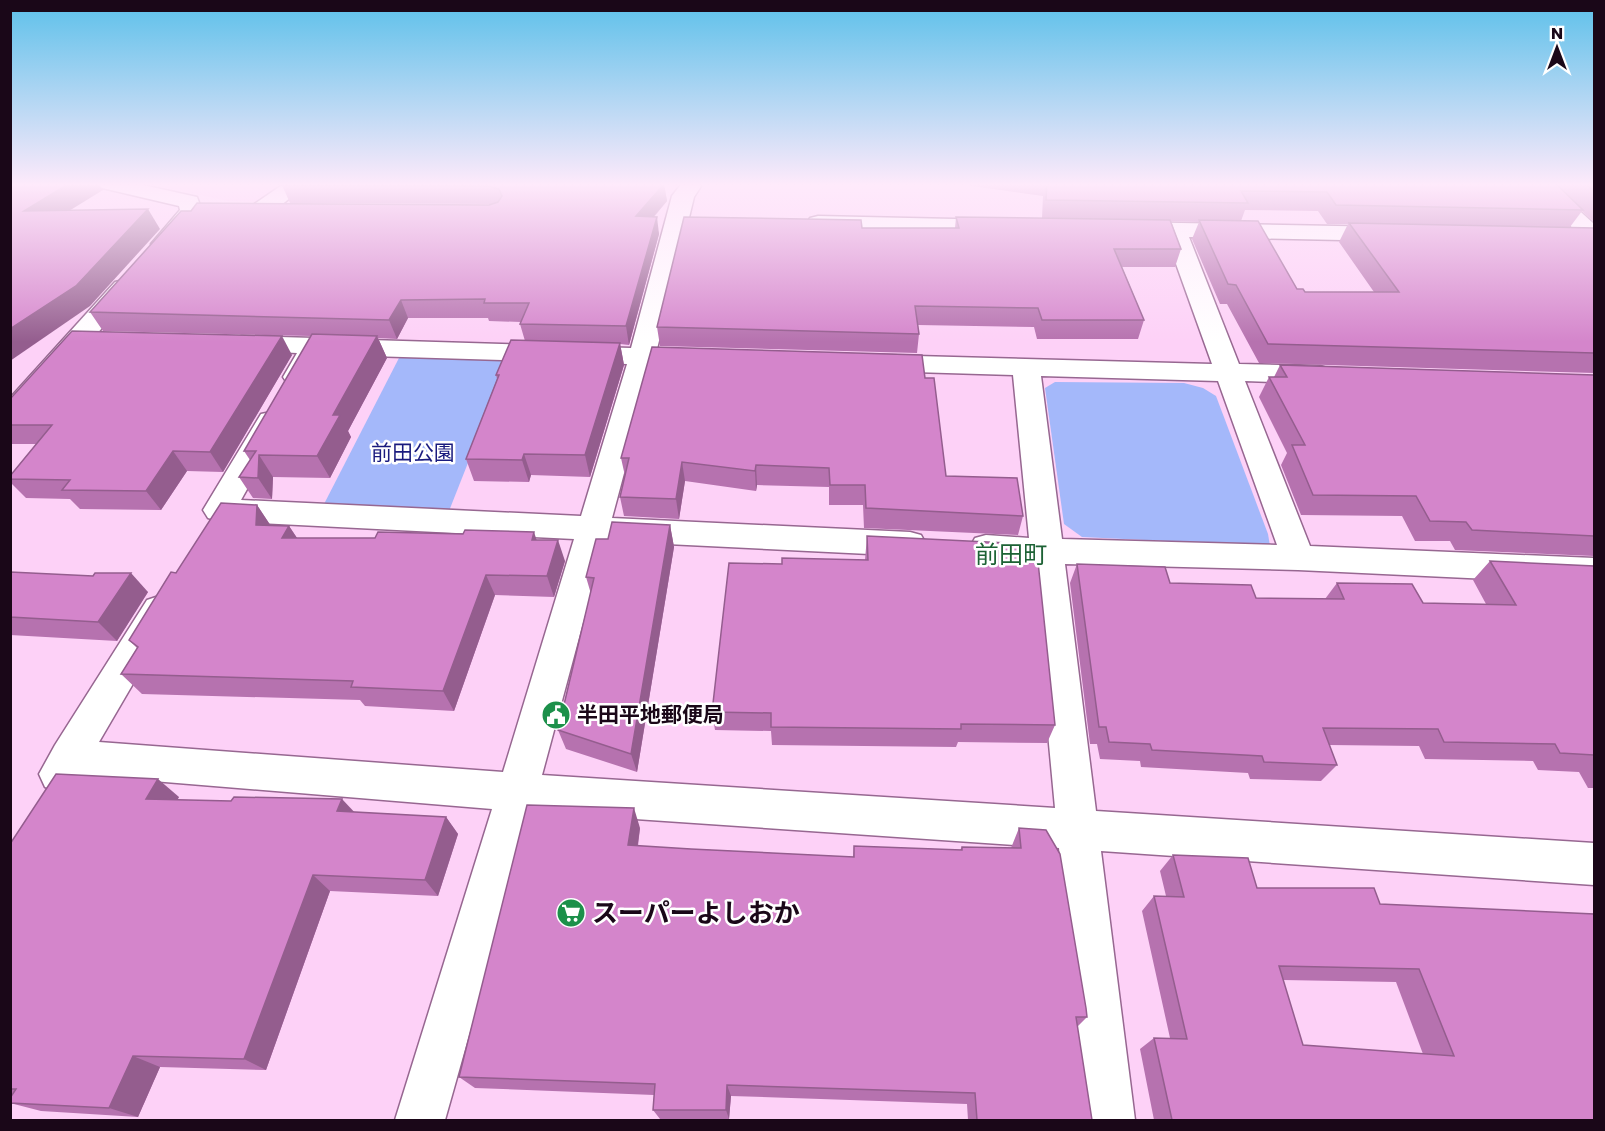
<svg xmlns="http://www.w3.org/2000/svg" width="1605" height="1131" font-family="Poppins,'Noto Sans JP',sans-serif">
  <rect width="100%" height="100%" fill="#fdd1f7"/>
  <!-- built -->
  <path fill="#fdc0f4" d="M144 183H287L260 202 228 201Z"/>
  <!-- green -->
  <g fill="#a4b8fa">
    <path d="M400 356 509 359 449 511 323 506Z"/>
    <path d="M1055 382 1184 383 1203 388 1216 396 1268 534 1270 546 1082 537 1064 524 1045 388Z"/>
  </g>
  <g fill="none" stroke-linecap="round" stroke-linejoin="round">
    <!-- street casing -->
    <g stroke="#976791" stroke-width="3">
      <g id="street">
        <path d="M95 183H134L197 197 202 211 171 249 163 251 155 249 151 244 180 210 179 206 98 187Z"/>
        <path d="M285 183H309L266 217 258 219 250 217 247 212 250 207Z"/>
        <path d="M682 183H703L694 197 657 349 702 352 706 358 702 364 693 366 653 365 612 518 910 532 921 535 926 544 921 553 910 556 605 541 542 775 1055 808 1032 562 986 559 975 556 970 547 975 538 986 535 1029 538 1013 375 880 371 871 369 867 363 871 357 880 355 1212 364 1166 236 1121 234 1118 229 1121 224 1129 222 1390 227 1398 229 1401 234 1398 239 1390 241 1189 237 1239 364 1320 366 1330 369 1334 375 1330 381 1320 384 1245 381 1310 546 1594 558V584L1298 570 1065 564 1096 811 1594 843V885L1101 851 1135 1120H1085L1059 848 532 812 445 1120H395L492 809 80 775 73 787 59 792 45 787 39 774 55 745 147 600 159 596 171 600 176 610 99 742 503 772 574 539 219 521 208 518 203 510 261 414 271 412 281 414 285 421 241 500 581 516 627 364 337 355 328 353 325 349 307 383 297 386 287 383 283 377 297 353 233 350 229 344 233 338 242 336 314 338 323 340 326 344 337 339 631 348 672 196ZM1041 376 1218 381 1277 545 1062 539Z"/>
        <path d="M1526 183H1549L1594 224V243L1586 241Z"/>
        <path d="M818 216 1000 220 1008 222 1011 227 1008 232 1000 234 810 228 807 223 810 218Z"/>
        <path d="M124 280 133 282 136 287 133 292 20 423 10 425V398L115 282Z"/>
      </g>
    </g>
    <!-- street -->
    <use href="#street" fill="#fff" fill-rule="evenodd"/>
  </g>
  <!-- wall -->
  <g fill="#b672af" fill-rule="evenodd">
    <path d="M285 183H680L677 186 664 184 667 201 654 217 659 234 629 345 620 344 624 365 590 477 531 475 529 482 474 481 466 459 497 379 496 375 525 341 520 324 521 322 489 321 488 318H408L397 339 378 338 387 358 348 431 351 437 330 478 273 477 272 499 253 498 239 477 250 460 244 451 311 336 103 331 90 312 492 204 290 203 282 185Z"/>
    <path d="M951 183H1594V222L1582 211 1570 227 1594 228V373L1259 363 1227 304H1220L1192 239 1199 222 1171 221 1181 249 1175 267H1122L1144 320 1138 339H1037L1034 327 918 325 919 334 917 353 660 346 657 327 862 228H955L956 217 1042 218 1043 196ZM1245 210 1318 211 1327 224H1348L1339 242 1374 292H1305L1297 289 1241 221Z"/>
    <path d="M292 355 223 472 187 471 161 510 80 509 70 499 26 498 10 482V476L36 444H10V399Z"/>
    <path d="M1280 365 1594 375V556L1455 550 1450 541H1415L1402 516 1301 515 1281 465 1287 453 1259 397 1269 377H1274Z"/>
    <path d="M925 378 946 476 1023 516 1018 535 864 528 863 505H829V487L757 485 756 491 685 481 679 519 624 516 620 497 625 476 621 458Z"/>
    <path d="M257 505 270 525 289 526 297 538 536 540 565 561 554 597 495 595 454 711 365 706 360 700 142 694 121 674 137 648 129 640 176 573Z"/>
    <path d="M670 525 674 547 637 772 566 749 558 730 591 594 586 577 608 539Z"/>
    <path d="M867 536 1055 725 1047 743 958 742 956 747 772 745 771 731 715 730 712 712 782 564 865 560Z"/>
    <path d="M1490 561 1594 566V788H1588L1579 772 1538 770 1533 761 1425 759 1419 746 1329 745 1337 765 1321 781 1250 779 1248 773 1141 767 1140 761 1100 759 1097 744H1090L1070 583 1077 564 1170 583 1256 598 1325 599 1337 583 1423 603 1486 604 1473 580Z"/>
    <path d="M10 572 148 592 117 641 10 635Z"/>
    <path d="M179 797 177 800 354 812 446 817 458 834 438 896 330 891 266 1070 160 1067 138 1117 41 1111 10 1103 11 1097H10V844Z"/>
    <path d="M640 828 638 846 691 849 853 857 854 846 960 850 962 847 1011 848 1019 828 1087 1017 1077 1027 1092 1120H968L967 1104 731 1096 729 1119H660L653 1110 654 1095 475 1088 459 1077Z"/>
    <path d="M1173 855 1257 888 1380 904 1594 1120H1154L1140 1049 1154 1038H1170L1142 911 1154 896H1166L1160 871ZM1283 980 1396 982 1423 1054 1303 1045Z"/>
  </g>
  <!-- shaded-wall -->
  <g fill="#945d8e">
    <path d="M70 183H98L103 190 38 230 24 211Z"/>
    <path d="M664 184 667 201 638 234 636 216Z"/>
    <path d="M148 209 160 229 90 306 10 361V329Z"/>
    <path d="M657 217 659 234 629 345 626 326Z"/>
    <path d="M401 300 408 318 397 339 389 320Z"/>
    <path d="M282 336 292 355 223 472 210 452Z"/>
    <path d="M377 336 387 358 348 431 351 437 330 478 317 456 333 415Z"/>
    <path d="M620 343 624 365 590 477 585 455Z"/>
    <path d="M173 451 187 471 161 510 146 491Z"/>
    <path d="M524 454 531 475 529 482 522 460Z"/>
    <path d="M259 455 273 477 272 499 258 478Z"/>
    <path d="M682 462 685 481 679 519 676 499Z"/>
    <path d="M756 465 757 485 756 491 755 471Z"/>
    <path d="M257 505 271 526 256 525Z"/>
    <path d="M670 525 674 547 637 772 631 754Z"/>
    <path d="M289 526 303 547 282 538Z"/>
    <path d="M534 532 541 553 532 540Z"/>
    <path d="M558 540 565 561 554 597 547 576Z"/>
    <path d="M131 573 148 592 117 641 98 622Z"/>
    <path d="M486 575 495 595 454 711 443 691Z"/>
    <path d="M158 779 179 797 168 817 146 799Z"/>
    <path d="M342 799 358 816 337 811Z"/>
    <path d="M634 808 640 828 635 864 628 845Z"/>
    <path d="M446 817 458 834 438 896 425 880Z"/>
    <path d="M313 875 330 891 266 1070 244 1059Z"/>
    <path d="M133 1056 160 1067 138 1117 109 1108Z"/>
    <path d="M727 1085 731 1096 729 1119 726 1110Z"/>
  </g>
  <!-- building -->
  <g fill="#d485cb" stroke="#945d8e" stroke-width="1.5" fill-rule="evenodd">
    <path d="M10 183H70L24 211 148 209 76 286 10 329Z"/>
    <path d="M285 183H661L664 184 636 216 657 217 626 326 520 324 529 303H484L485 299 401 300 389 320 90 312 181 211H191L197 203 489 205 498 202 502 196 499 189 489 186 282 185Z"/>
    <path d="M1047 183H1555L1583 210 1336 205 1327 192 1241 191 1248 203 1046 200Z"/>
    <path d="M1585 183H1594V191Z"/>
    <path d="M684 217 861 220 862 228H959L956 217 1170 220 1181 249H1114L1144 320H1042L1038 308 915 306 919 334 657 327Z"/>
    <path d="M1199 220 1258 221 1297 289H1303L1305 292H1399L1349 223 1594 228V353L1268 344 1236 285 1228 284Z"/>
    <path d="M72 331 282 336 210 452 173 451 146 491 62 490 70 480 10 479V476L52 425H10V399Z"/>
    <path d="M312 334 377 336 333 415H340L317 456 259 455 258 478 239 477 256 451H244Z"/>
    <path d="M511 340 620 343 585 455 524 454 522 460 466 459 499 375H496Z"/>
    <path d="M652 347 922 355 925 378H934L946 476 1017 478 1023 516 866 508 865 485H830L829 468 756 465 755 471 682 462 676 499 620 497 629 458H621Z"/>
    <path d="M1280 365 1594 375V536L1472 530 1466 522 1430 521 1416 496 1313 495 1292 445H1305L1269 377H1287Z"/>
    <path d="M221 503 257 505 256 525 289 526 282 538H375L378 532 463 534 465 530 534 532 532 540H558L547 576 486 575 443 691 351 687 353 681 121 674 138 647 129 640 171 572 176 573Z"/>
    <path d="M612 522 670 525 631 754 558 730 594 578 586 577 596 539H608Z"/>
    <path d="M867 536 1029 544 1032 561 1038 562 1055 725 961 724V729L771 727V713L712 712 729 563 782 564V558L868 560Z"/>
    <path d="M1490 561 1594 566V755L1560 753 1555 744 1444 742 1438 729 1323 728 1337 765 1264 762 1262 756 1152 750 1150 744 1109 742 1106 727H1099L1077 564 1165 567 1170 583 1251 585 1256 598 1344 599 1337 583 1412 584 1423 603 1516 605Z"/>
    <path d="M10 572 93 576 95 573H131L98 622 10 617Z"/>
    <path d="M56 774 158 779 146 799 231 801 234 797 342 799 337 811 446 817 425 880 313 875 244 1059 133 1056 109 1108 10 1103V1098L16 1089H10V844Z"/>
    <path d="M527 805 634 808 628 845 691 849 854 857V846L962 850V847L1021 848 1019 828 1046 830 1060 854 1086 1008 1087 1017H1076L1092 1120H977L975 1093 727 1085 726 1110H653L655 1084 459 1077Z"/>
    <path d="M1173 855 1248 858 1257 888H1374L1380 904 1594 914V1120H1172L1154 1038 1187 1039 1154 896 1184 897ZM1279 966 1419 969 1454 1056 1303 1045Z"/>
  </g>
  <!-- sky -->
  <linearGradient id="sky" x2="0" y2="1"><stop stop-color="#5cc0ea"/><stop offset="0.54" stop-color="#feeafb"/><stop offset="1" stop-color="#feeafb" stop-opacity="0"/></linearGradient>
  <rect width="1605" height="342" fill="url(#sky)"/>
  <!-- icons -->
  <defs>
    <g id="civic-disc" transform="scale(1.5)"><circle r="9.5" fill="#1c904a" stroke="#fff"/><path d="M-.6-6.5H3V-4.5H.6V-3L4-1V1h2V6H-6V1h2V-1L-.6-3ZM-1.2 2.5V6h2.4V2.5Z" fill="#fff"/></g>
    <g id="supermarket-disc" transform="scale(1.5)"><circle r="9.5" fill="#1c904a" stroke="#fff"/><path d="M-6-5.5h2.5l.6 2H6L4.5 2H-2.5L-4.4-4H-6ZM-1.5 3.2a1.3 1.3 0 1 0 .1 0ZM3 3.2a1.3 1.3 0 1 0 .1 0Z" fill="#fff"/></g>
  </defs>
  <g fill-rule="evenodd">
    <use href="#civic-disc" x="556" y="715"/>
    <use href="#supermarket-disc" x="571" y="913"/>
  </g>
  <g text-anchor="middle" stroke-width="5" stroke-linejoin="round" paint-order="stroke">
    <!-- park labels -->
    <g font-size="21" fill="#191a7e" stroke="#fff">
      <text x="413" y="460">前田公園</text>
    </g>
    <!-- poi labels -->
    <g font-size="21" font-weight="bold" fill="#1a0718" stroke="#fff" text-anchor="start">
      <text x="577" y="722">半田平地郵便局</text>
    </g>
    <!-- quarter labels -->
    <g font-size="24" fill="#1d6235" stroke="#fff">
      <text x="1011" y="563">前田町</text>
    </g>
    <!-- near-poi labels -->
    <g font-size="26" font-weight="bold" fill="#1a0718" stroke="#fff" text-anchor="start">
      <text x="592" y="922">スーパーよしおか</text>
    </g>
  </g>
  <!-- border -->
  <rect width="1605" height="1131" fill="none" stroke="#1a0718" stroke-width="24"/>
  <!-- north arrow -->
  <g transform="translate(1557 48)" stroke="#ffffff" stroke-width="4.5" paint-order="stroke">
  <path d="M0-4.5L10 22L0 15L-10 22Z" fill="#1a0718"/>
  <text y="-9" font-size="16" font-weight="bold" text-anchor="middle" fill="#1a0718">N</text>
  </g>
</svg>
